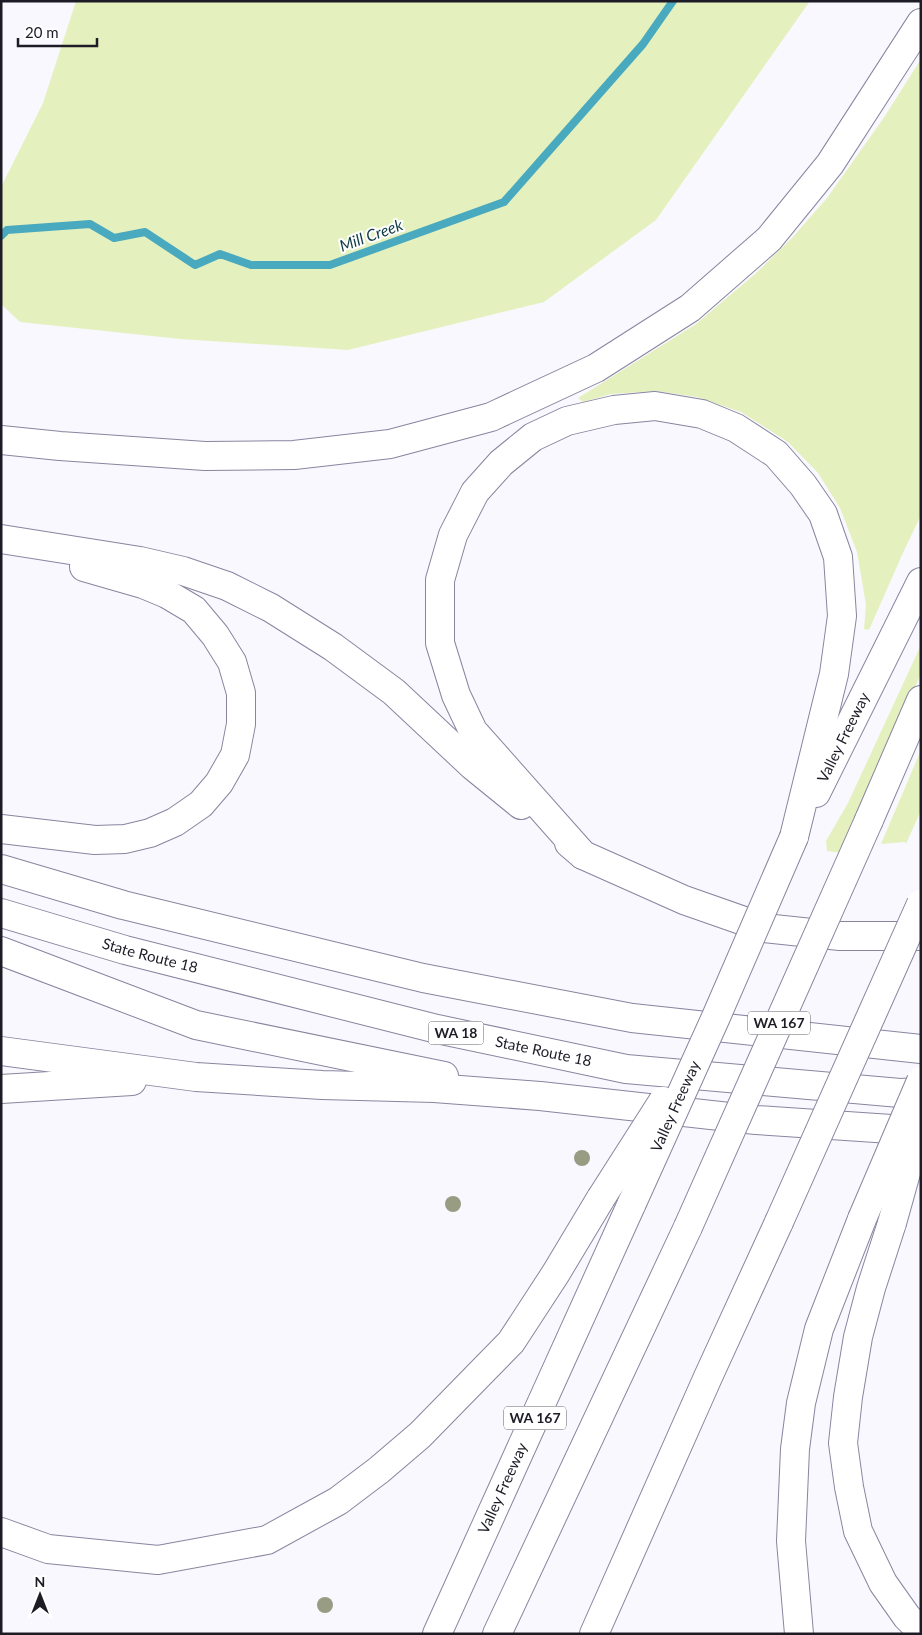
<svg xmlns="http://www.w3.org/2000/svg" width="922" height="1635" font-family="Lato,sans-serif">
  <rect width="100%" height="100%" fill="#f9f8fe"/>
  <!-- green -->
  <g fill="#e4f1bf">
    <path d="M76 1H810L656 220 544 302 348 350 180 339 20 322 1 304V187L43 103Z"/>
    <path d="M921 59V515L902 555 869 630 864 629 866 605 857 552 840 508 818 473 788 442 741 412 697 397 656 391 611 394 583 402 578 398 696 324 755 274 791 239 827 198 885 116Z"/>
    <path d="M921 645V673L860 817 843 853 827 851 826 841 848 803Z"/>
    <path d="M921 750V810L906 844 905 842 881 844Z"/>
  </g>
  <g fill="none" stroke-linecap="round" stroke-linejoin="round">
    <!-- stream -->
    <path stroke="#49a9bf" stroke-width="8" d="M1 236 7 230 90 224 114 238 145 232 195 265 220 254 251 265H330L504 202 643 44 673 1"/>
    <!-- highway casing -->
    <g stroke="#88859f" stroke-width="30">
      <g id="highway">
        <path d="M1 440 60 446 205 456 294 455 390 444 491 417 596 368 690 308 769 239 830 164 921 23"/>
        <path d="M1 539 140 561 183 571 227 586 271 608 333 647 394 692 473 766 521 805"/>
        <path id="s1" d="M816 793 921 582"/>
        <path d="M869 820 921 700"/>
        <path d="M1 829 95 840 125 839 150 833 175 822 201 804 219 783 235 755 241 724V693L232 662 215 635 194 610 167 594 143 584 84 567"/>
        <path d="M569 843 583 855 684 900 764 928 840 936H921"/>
        <path d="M583 855 473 731 456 695 440 643V580L453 535 475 492 501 463 533 437 567 421 614 410 655 406 702 414 736 428 776 454 803 485 823 514 838 557 842 616 834 674 794 837"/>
        <path d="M1 869 123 905 423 978 632 1018 921 1049"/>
        <path id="s2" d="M1 913 125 950 437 1029 626 1069 900 1093 921 1092"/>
        <path d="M1 951 196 1025 444 1076"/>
        <path d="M1 1051 196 1077 322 1085 434 1088 540 1096 756 1120 921 1131"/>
        <path d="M1 1089 132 1081"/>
        <path d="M892 1223 871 1288 858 1337 848 1397 843 1443 849 1487 858 1531 883 1583 907 1617 921 1631"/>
        <path d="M1 1532 48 1549 158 1560 267 1540 338 1501 379 1470 420 1435 511 1342 556 1273 601 1198"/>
        <path id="s3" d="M437 1634 632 1203"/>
        <path d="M497 1634 688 1227"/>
        <path d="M594 1634 708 1377 779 1222"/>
        <path d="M799 1634 791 1541 795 1449 801 1403 819 1329 862 1219"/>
      </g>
    </g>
    <!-- highway -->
    <use href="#highway" stroke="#fff" stroke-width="28"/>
    <!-- highway-bridge casing -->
    <g stroke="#88859f" stroke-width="30" stroke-linecap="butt">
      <g id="highway-bridge">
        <path d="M601 1198 663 1101"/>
        <path id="s4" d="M632 1203 716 1017 794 837"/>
        <path d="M862 1219 921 1081"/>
        <path d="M779 1222 921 904"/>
        <path d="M892 1223 921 1119"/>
        <path d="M688 1227 869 820"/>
      </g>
    </g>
    <!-- highway-bridge -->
    <use href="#highway-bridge" stroke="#fff" stroke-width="28"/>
  </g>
  <!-- trees -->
  <g fill="#979c82">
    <circle cx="582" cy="1158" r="8"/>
    <circle cx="453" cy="1204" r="8"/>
    <circle cx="325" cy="1605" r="8"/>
  </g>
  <g text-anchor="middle" stroke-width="4" stroke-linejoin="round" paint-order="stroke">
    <!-- shield labels -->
    <g fill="#fff" stroke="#616067" stroke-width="1">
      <rect x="748" y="1011.5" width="62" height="23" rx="4"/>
      <rect x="428.5" y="1021.5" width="55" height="23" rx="4"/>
      <rect x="504" y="1406.5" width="62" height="23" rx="4"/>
    </g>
    <g font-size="14" font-weight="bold" fill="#1d1c26">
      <text x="779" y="1028">WA 167</text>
      <text x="456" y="1038">WA 18</text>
      <text x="535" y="1423">WA 167</text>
    </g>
    <!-- street labels -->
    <g font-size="15" fill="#1d1c26" stroke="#fff">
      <text dy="5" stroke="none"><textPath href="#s1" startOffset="62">Valley Freeway</textPath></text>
      <text dy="5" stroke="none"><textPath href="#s2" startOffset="155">State Route 18</textPath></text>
      <text dy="5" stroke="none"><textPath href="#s2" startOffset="560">State Route 18</textPath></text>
      <text dy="5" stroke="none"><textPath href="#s4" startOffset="106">Valley Freeway</textPath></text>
      <text dy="5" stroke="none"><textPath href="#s3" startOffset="160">Valley Freeway</textPath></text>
    </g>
    <!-- water labels -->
    <g font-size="16" font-style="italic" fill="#0e3b45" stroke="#fff">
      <text transform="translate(371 235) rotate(-20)" y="6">Mill Creek</text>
    </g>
  </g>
  <!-- border -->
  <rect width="922" height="1635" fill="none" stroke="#1d1c26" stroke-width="5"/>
  <!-- north arrow -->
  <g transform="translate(40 1595)" stroke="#ffffff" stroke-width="4" paint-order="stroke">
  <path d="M0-4L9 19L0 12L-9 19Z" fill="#1d1c26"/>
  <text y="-8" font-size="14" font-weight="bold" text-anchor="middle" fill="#1d1c26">N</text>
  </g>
  <!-- scale -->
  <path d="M18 38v8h79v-8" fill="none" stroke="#1d1c26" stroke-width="2.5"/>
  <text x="25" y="38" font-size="15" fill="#1d1c26" stroke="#ffffff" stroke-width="4" paint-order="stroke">20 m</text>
</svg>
